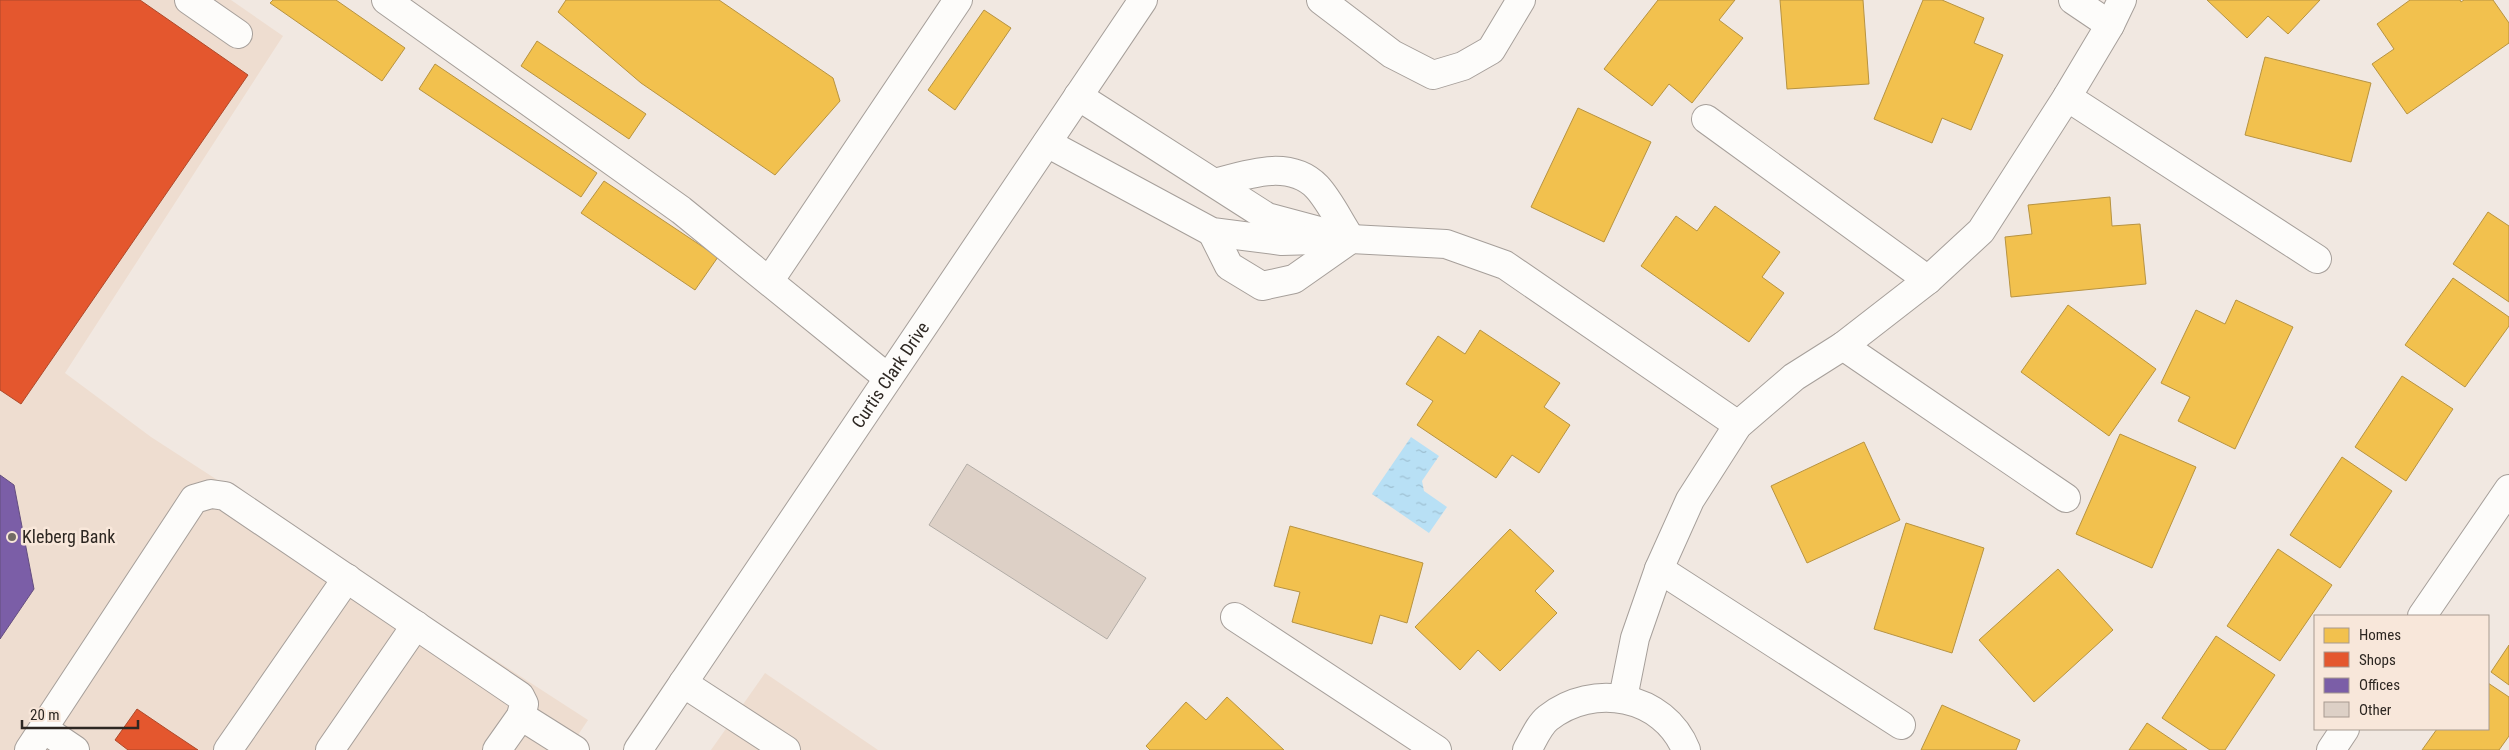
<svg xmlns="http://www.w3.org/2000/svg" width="2509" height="750" font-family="'Roboto Condensed',sans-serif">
  <defs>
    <pattern id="water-ripples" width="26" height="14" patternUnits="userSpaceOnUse" patternTransform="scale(1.25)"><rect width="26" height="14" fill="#b8e0f5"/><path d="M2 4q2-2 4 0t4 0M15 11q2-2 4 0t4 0" fill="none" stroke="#9ec0d2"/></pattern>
  </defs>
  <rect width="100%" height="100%" fill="#f1e8e1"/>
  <!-- built -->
  <g fill="#eeddd0">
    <path d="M0 0H231L283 36 65 373 151 437 588 720 568 750H0Z"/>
    <path d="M765 673 878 750H711Z"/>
  </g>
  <!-- water -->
  <path fill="url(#water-ripples)" d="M1411 437 1439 456 1422 481 1424 491 1447 507 1429 533 1372 494Z"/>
  <!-- homes -->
  <g fill="#f2c14e" stroke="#b79341">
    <path d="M273 0H336L405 48 382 81 270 3Z"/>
    <path d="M566 0H719L833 78 840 101 775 175 641 83 558 12Z"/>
    <path d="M1658 0H1735L1719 20 1743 38 1692 103 1669 84 1652 106 1604 69Z"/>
    <path d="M1780 0H1863L1869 84 1787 89Z"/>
    <path d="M1923 0H1942L1984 18 1974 43 2003 55 1971 130 1942 118 1932 143 1874 119Z"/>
    <path d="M2207 0H2320L2288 34 2268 16 2247 38Z"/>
    <path d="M2410 0H2460L2461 2 2464 0H2493L2509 23V43L2407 114 2372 64 2394 49 2377 24Z"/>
    <path d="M984 10 1011 28 955 110 928 90Z"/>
    <path d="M537 41 646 114 629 139 521 66Z"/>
    <path d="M2265 57 2371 83 2351 162 2245 135Z"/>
    <path d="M435 64 597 173 581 197 419 89Z"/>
    <path d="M1578 108 1651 142 1604 242 1531 207Z"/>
    <path d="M604 181 718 257 695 290 581 213Z"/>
    <path d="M2110 197 2112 226 2140 224 2146 284 2011 297 2005 237 2032 234 2028 205Z"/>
    <path d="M1715 206 1780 252 1762 277 1784 293 1749 342 1641 266 1676 216 1697 231Z"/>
    <path d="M2488 212 2509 226V302L2453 264Z"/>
    <path d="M2453 278 2509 317V326L2465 387 2405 345Z"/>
    <path d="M2236 300 2293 327 2235 449 2178 421 2190 397 2161 383 2196 310 2225 324Z"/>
    <path d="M2068 305 2156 369 2109 436 2021 372Z"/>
    <path d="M1480 330 1560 383 1544 407 1570 425 1539 473 1512 455 1496 478 1417 425 1433 401 1406 384 1438 336 1465 354Z"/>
    <path d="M2402 376 2453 409 2406 481 2355 447Z"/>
    <path d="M2120 434 2196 467 2152 568 2076 534Z"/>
    <path d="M1864 442 1900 520 1807 563 1771 486Z"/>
    <path d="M2342 457 2392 491 2340 568 2290 535Z"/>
    <path d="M1906 523 1984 548 1952 653 1874 629Z"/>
    <path d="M1290 526 1423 563 1407 623 1380 615 1372 644 1292 622 1300 592 1274 586Z"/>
    <path d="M1510 529 1554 571 1535 591 1557 613 1500 671 1478 650 1460 670 1415 627Z"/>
    <path d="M2278 549 2332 585 2280 661 2227 626Z"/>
    <path d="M2058 569 2113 630 2034 702 1979 640Z"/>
    <path d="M2216 636 2275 675 2225 750H2210L2162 718Z"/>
    <path d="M2509 645V685L2491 672Z"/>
    <path d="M2488 683 2509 697V736L2499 750H2422L2437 729H2488Z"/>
    <path d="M1227 697 1284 750H1150L1146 746 1186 702 1206 720Z"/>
    <path d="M1942 705 2020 740 2016 750H1921Z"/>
    <path d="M2147 723 2187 750H2129Z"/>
  </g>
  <!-- shops -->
  <g fill="#e4572e" stroke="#ad492a">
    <path d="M0 0H140L248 75 21 404 0 390Z"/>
    <path d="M137 709 168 730 198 750H128L115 740Z"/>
  </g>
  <!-- offices -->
  <path fill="#7b5ea7" stroke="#644e7f" d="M0 475 14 485 34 589 0 639Z"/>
  <!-- building -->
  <path fill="#ddd0c6" stroke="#b2aca6" d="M967 464 1146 578 1107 639 929 525Z"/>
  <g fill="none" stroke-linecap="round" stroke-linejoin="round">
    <!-- minor casing -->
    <g stroke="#a69f9a" stroke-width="30">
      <g id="minor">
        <path d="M189 0 238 34"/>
        <path d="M386 0 681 210 888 378"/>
        <path d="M1321 0 1392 54 1433 75 1463 66 1491 50 1521 0"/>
        <path d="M2073 0 2110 25"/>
        <path d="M1078 96 1267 217 1323 232"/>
        <path d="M2067 97 2317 259"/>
        <path d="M1706 119 1928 280"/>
        <path d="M1047 143 1212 232 1282 241 1351 239 1446 244 1505 265 1738 425"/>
        <path d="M1215 183C1248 174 1290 159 1317 187 1330 201 1340 223 1351 239"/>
        <path d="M1212 232 1229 266 1262 286 1294 279 1351 239"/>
        <path d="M770 280 958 0"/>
        <path d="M1843 346 2066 498"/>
        <path d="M1659 569 1901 725"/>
        <path d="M2422 616 2509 489"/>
        <path d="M1235 617 1437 750"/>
        <path d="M683 683 786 750"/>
        <path d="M1623 698 1635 638 1659 569 1690 500 1738 425 1794 377 1843 346 1928 280 1981 231 2067 97 2110 25 2122 0"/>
        <path d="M521 716 575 750"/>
        <path d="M44 729 75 750"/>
        <path d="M29 750 194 499 211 494 225 496 520 696 524 704 521 716 497 750"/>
        <path d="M228 750 347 578"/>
        <path d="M330 750 416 625"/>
        <path id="s1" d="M638 750 1143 0"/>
        <path d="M1527 750C1533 740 1539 725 1548 718 1593 682 1664 695 1686 750"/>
        <path d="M2331 750 2345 729"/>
      </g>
    </g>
    <!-- minor -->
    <use href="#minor" stroke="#fdfcfa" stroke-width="28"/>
  </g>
  <!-- markers -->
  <circle fill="#726b65" stroke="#f8e7da" stroke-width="2" cx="12" cy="537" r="5"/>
  <g text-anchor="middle" stroke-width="5" stroke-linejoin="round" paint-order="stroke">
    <!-- street labels -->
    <g font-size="18" fill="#2d2722" stroke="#f8e7da">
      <text dy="6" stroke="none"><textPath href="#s1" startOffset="452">Curtis Clark Drive</textPath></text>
    </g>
    <!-- poi labels -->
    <g font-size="18" fill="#2d2722" stroke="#f8e7da" text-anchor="start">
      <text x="22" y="543">Kleberg Bank</text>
    </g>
  </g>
  <!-- legend -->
  <rect x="2314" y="615" width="175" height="115" fill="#f8e7da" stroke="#a79a90"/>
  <rect x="2324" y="628" width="25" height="15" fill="#f2c14e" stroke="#a79a90"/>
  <text x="2359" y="640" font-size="15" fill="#2d2722">Homes</text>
  <rect x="2324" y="652" width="25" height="15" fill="#e4572e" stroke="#a79a90"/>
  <text x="2359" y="665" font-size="15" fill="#2d2722">Shops</text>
  <rect x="2324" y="678" width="25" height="15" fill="#7b5ea7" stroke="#a79a90"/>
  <text x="2359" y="690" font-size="15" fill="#2d2722">Offices</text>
  <rect x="2324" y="702" width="25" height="15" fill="#ddd0c6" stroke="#a79a90"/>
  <text x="2359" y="715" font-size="15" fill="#2d2722">Other</text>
  <!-- scale -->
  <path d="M22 720v8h116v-8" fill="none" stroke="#2d2722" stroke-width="2.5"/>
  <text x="30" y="720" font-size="15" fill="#2d2722" stroke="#f8e7da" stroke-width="4" paint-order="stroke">20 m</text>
</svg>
